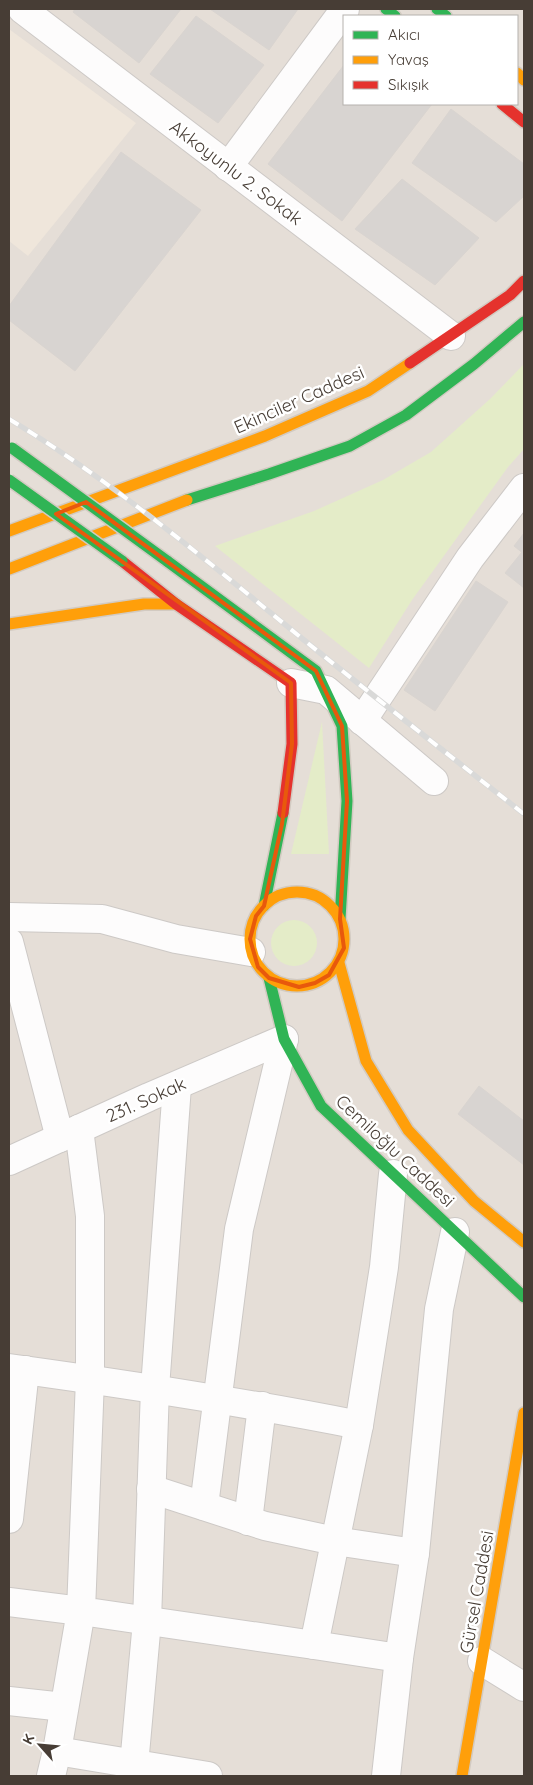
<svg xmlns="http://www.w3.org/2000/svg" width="533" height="1785" font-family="Quicksand,sans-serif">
  <rect width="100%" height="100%" fill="#f0edea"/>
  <!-- residential -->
  <path fill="#e5ded7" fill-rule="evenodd" d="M9 9H524V1776H9ZM344 16H517V104H344Z"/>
  <!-- education -->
  <path fill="#efe6db" d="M9 29 136 123 28 256 9 241Z"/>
  <!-- green -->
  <g fill="#e4ecc8">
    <path d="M524 364V449L508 467 412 600 369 668 215 546 314 511 383 480 431 452 490 399Z"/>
    <path d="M322 722 329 854H291Z"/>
    <circle cx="294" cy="943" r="23"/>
  </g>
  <!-- building -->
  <g fill="#d8d4d1" stroke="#d9d4d0">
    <path d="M75 9H181L139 63 73 12Z"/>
    <path d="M210 9H298L269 50Z"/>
    <path d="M196 16 264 65 218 123 150 74Z"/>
    <path d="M344 65V104H432L342 221 268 164Z"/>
    <path d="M451 109 524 164V196L496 222 412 163Z"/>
    <path d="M121 152 201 210 75 371 9 320V306Z"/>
    <path d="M402 179 479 238 435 285 355 229Z"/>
    <path d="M524 533V554L514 546Z"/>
    <path d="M522 552 524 554V588L505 573Z"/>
    <path d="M476 581 508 602 435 711 404 690Z"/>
    <path d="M479 1086 524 1121V1165L458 1114Z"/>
  </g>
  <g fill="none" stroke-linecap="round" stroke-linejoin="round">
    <!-- street casing -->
    <g stroke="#cdc9c6" stroke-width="30">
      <g id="street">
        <path d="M22 9 451 336"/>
        <path d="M228 167 345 9"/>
        <path d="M291 683 326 690 434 781"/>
        <path d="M362 721 470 558 524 488"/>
        <path d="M9 917 102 919 176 939 251 952"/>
        <path d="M9 942 60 1138"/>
        <path d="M79 1129 90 1216V1379L81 1611 314 1645"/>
        <path d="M9 1161 149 1097 284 1039"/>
        <path d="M9 1368C126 1384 243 1402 359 1425L384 1267 393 1174"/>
        <path d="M359 1425 314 1645 399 1658"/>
        <path d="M151 1489 265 1526 335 1541 415 1553"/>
        <path d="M204 1506 239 1229 284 1039"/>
        <path d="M9 1519 25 1370"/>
        <path d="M248 1521 262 1406"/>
        <path d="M9 1602 81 1611 57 1751 51 1776"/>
        <path d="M482 1661 524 1687"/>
        <path d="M9 1701 64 1707"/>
        <path d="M57 1751 208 1776"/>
        <path d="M133 1776 147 1621 155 1388 177 1086"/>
        <path d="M386 1776 399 1658 415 1553 439 1309 455 1232"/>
      </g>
    </g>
    <!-- fast casing -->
    <g stroke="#d2cac1" stroke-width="14">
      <g id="fast">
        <path d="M386 9 395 16"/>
        <path d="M437 9 446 16"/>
        <path d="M187 500 269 474 350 446 406 415 474 364 524 322"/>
        <path d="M167 561 316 671 342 726 347 801 340 919"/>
        <path d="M264 906 283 813"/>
        <path d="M269 978 284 1039 321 1106 524 1297"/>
      </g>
    </g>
    <!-- slow casing -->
    <g stroke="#d2cac1" stroke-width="14">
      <g id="slow">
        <path d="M517 73 524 80"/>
        <path d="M9 531 265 436 368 391 410 363"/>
        <path d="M9 569 187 500"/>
        <path d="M9 624 144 604H176"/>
        <circle cx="297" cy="939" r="47"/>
        <path d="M339 963 366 1061 408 1130 474 1201 524 1242"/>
        <path d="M462 1776 524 1413"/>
      </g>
    </g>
    <!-- jam casing -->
    <g stroke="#d2cac1" stroke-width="14">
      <g id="jam">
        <path d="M502 104 524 122"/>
        <path d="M410 363 510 295 524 281"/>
        <path d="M122 561 176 604 291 683 292 744 283 813"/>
      </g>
    </g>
    <!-- street -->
    <use href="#street" stroke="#fdfcfc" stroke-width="28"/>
    <!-- fast -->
    <use href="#fast" stroke="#30b455" stroke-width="11"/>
    <!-- slow -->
    <use href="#slow" stroke="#ff9f0a" stroke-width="11"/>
    <!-- jam -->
    <use href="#jam" stroke="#e5322d" stroke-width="11"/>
    <!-- rail casing -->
    <g stroke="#d9d9d8" stroke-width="5.5">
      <path id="rail" d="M9 419C112 481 206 560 299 636 373 696 449 755 524 814"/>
    </g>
    <!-- rail -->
    <use href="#rail" stroke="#fff" stroke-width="4" stroke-dasharray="11" stroke-linecap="butt"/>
    <!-- fast-bridge casing -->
    <g stroke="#d2cac1" stroke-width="14" stroke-linecap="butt">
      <g id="fast-bridge">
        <path d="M12 448 167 561"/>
        <path d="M9 480 122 561"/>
      </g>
    </g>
    <!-- fast-bridge -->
    <use href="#fast-bridge" stroke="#30b455" stroke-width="11"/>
  </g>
  <!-- marked area -->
  <path fill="none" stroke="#e8590c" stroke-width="4" stroke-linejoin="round" d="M86 502 316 671 342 726 347 801 340 919 344 948 329 975 315 983 299 987 269 978 258 967 250 939 256 916 264 906 282 824 292 744 291 683 56 514Z"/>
  <g text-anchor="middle" stroke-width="5" stroke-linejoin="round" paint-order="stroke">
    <!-- street labels -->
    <g font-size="18" fill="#473d35" stroke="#fff">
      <text transform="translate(236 173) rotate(37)" y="6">Akkoyunlu 2. Sokak</text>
      <text transform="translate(299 400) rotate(-24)" y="6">Ekinciler Caddesi</text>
      <text transform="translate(146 1100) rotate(-24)" y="6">231. Sokak</text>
      <text transform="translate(395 1151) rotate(43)" y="6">Cemiloğlu Caddesi</text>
      <text transform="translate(477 1592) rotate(-80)" y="6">Gürsel Caddesi</text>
    </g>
  </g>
  <!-- border -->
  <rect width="533" height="1785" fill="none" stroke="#473d35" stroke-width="20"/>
  <!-- legend -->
  <rect x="343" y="15" width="175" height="90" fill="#ffffff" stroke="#b5b1ae"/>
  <rect x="353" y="31" width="25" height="8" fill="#30b455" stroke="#b5b1ae"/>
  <text x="388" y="40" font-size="15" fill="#473d35">Akıcı</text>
  <rect x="353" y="56" width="25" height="8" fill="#ff9f0a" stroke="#b5b1ae"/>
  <text x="388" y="65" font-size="15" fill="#473d35">Yavaş</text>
  <rect x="353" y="81" width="25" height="8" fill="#e5322d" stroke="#b5b1ae"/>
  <text x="388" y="90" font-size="15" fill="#473d35">Sıkışık</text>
  <!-- north arrow -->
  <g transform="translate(40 1745) rotate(297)" stroke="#ffffff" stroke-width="4" paint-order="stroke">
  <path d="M0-4L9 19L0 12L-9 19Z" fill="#473d35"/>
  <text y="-8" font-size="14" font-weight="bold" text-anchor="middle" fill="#473d35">K</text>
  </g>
</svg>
